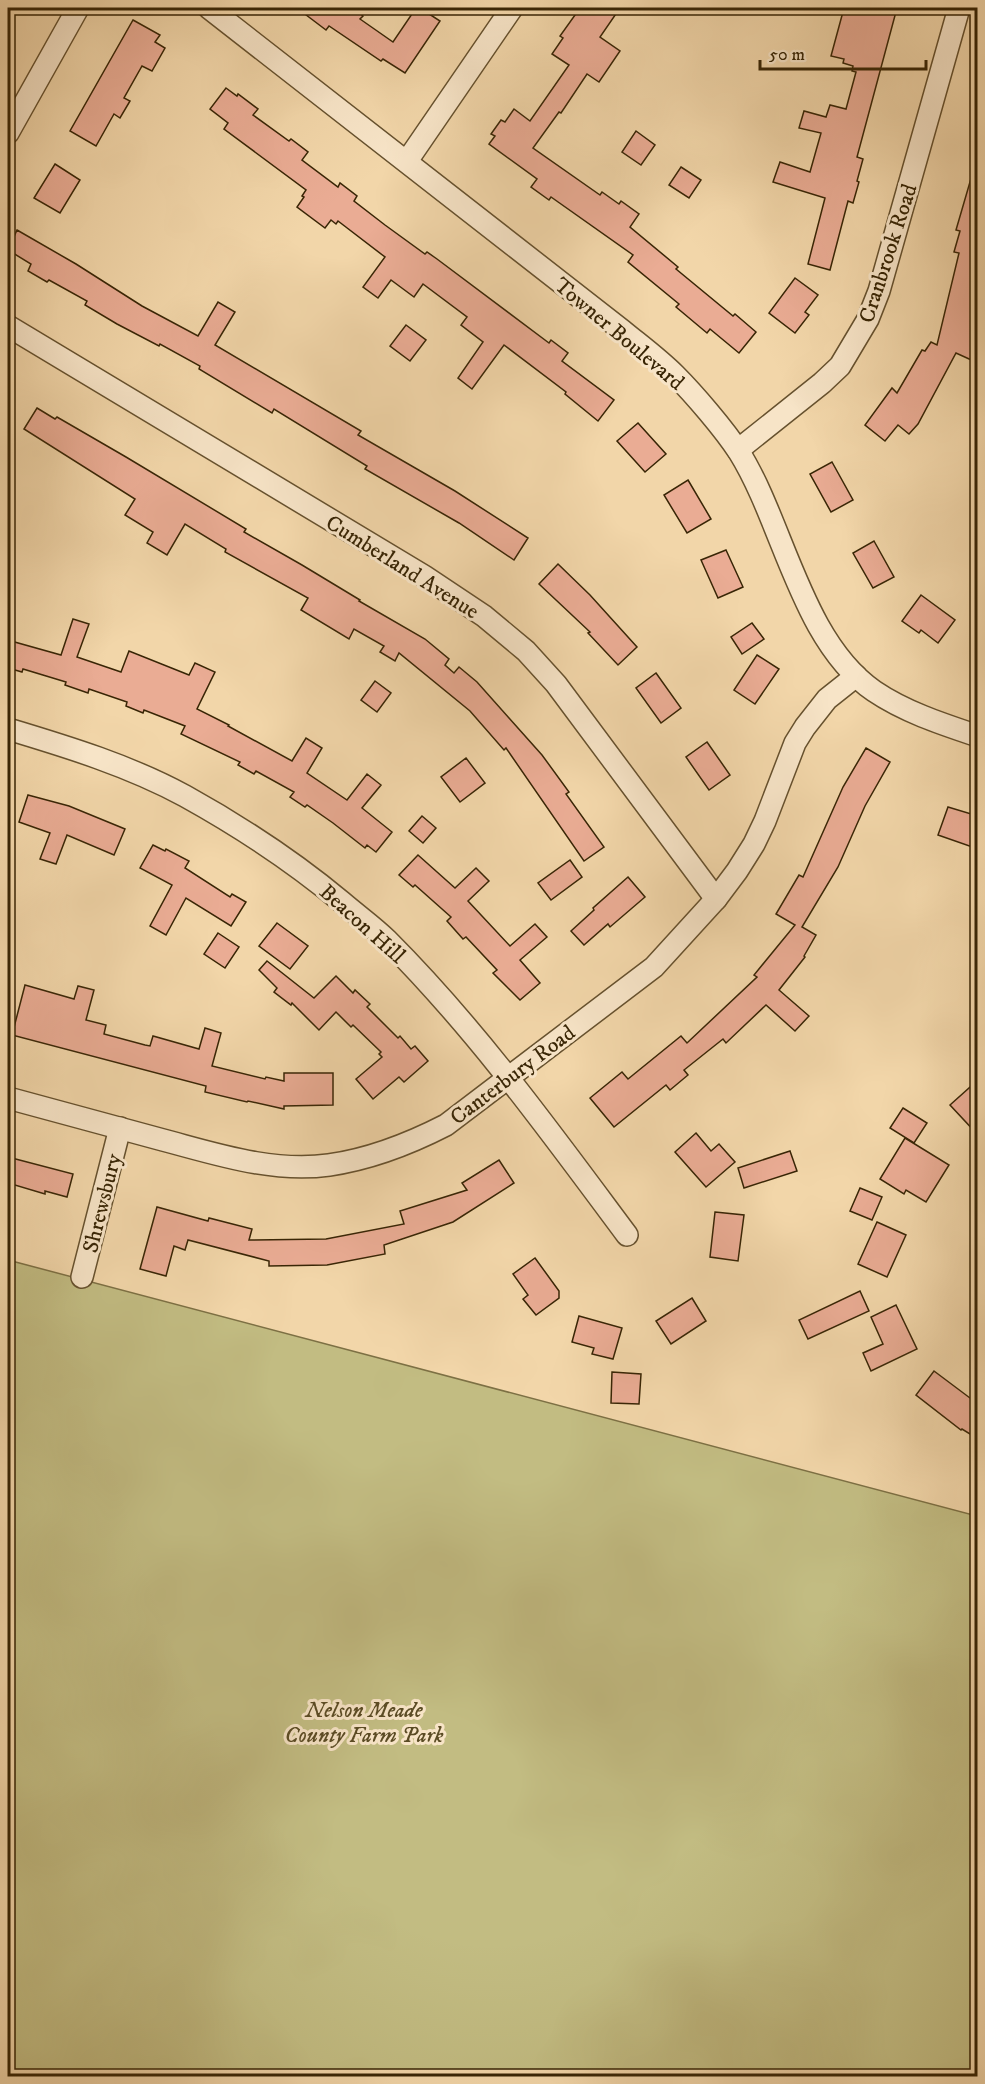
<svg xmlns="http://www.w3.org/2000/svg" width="985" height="2084" font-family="'IM FELL DW Pica',serif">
  <rect width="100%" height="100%" fill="#f2d6a9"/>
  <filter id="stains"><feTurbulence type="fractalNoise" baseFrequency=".00333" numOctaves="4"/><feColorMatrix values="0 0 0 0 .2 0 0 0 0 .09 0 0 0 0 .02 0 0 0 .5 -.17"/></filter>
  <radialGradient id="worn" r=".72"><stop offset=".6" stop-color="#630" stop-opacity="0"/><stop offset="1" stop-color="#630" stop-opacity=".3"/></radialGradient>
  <!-- green -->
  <path fill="#c2bc82" stroke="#7d7044" stroke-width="1.5" d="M8 1260 977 1516V2076H8Z"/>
  <!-- building -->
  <g fill="#eaac94" stroke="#382505" stroke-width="1.5">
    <path d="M297 8H353L363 16 360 19 393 42 416 8H420L440 21 405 73 383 59 381 61 329 26 326 30Z"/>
    <path d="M580 8H620L600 37 620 51 599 82 587 74 561 113 559 112 533 148 600 195 602 192 619 204 621 201 639 214 630 227 678 267 676 269 733 316 735 314 756 332 739 353 710 329 707 333 676 307 679 304 628 262 633 255 551 197 549 200 531 187 537 179 489 144 495 136 491 134 501 120 505 122 514 109 530 121 569 65 552 54 563 38 560 36Z"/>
    <path d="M844 8H897L857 157 863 159 857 181 859 182 853 203 848 201 830 270 808 264 825 198 773 182 780 162 810 172 821 133 799 128 804 111 826 117 830 105 846 109 856 72 852 71 853 66 843 63 844 59 831 56Z"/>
    <path d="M133 20 160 35 155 42 165 48 152 71 142 66 124 98 130 101 120 118 114 114 96 146 70 131Z"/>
    <path d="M226 88 237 96 238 94 258 109 253 115 289 141 291 139 308 152 302 160 338 187 340 183 357 196 354 201 385 225 425 254 427 252 437 259 549 343 551 340 568 353 562 361 614 400 598 421 565 394 566 392 504 345 472 389 458 378 483 342 461 325 467 317 423 284 414 297 391 280 378 298 363 287 385 257 338 221 336 224 331 220 325 228 297 207 304 197 302 196 306 190 224 129 228 123 210 109Z"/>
    <path d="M636 131 655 145 641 165 622 152Z"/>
    <path d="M55 164 80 180 60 213 34 198Z"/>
    <path d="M681 167 701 180 689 198 669 185Z"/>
    <path d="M972 175 978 176V363L956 353 918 424 909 434 898 425 885 441 865 425 892 388 897 393 922 350 925 351 931 342 937 345 959 253 954 252 960 231 956 230Z"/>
    <path d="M17 230 76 264 142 306 198 336 218 302 235 312 215 345 361 431 358 435 455 491 528 538 514 560 459 523 365 469 367 466 274 409 272 413 199 369 200 366 160 344 159 346 117 324 85 305 87 301 49 280 47 282 28 271 31 264 8 250Z"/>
    <path d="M795 278 818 295 805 312 809 315 795 333 769 313Z"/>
    <path d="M406 325 426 340 410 361 390 346Z"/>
    <path d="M37 408 55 419 57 417 126 457 246 529 244 532 302 565 360 600 359 601 425 639 449 659 445 665 454 673 459 667 477 682 542 755 569 792 566 794 604 847 584 861 506 748 504 750 470 711 399 653 395 661 380 652 384 646 354 629 349 639 301 610 308 598 225 552 226 549 185 524 167 555 147 543 153 532 125 515 135 499 24 429Z"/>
    <path d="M638 423 666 454 645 472 617 441Z"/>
    <path d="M832 462 853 500 831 512 810 474Z"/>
    <path d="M688 480 711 519 687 533 664 495Z"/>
    <path d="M874 541 894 577 873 588 853 553Z"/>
    <path d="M726 550 743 587 718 598 701 560Z"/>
    <path d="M558 564 590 595 637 647 618 665 588 633 590 632 539 584Z"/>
    <path d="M921 595 955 620 938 643 921 630 919 633 902 621Z"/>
    <path d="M73 619 89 624 77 657 121 672 129 651 189 675 195 663 215 672 197 709 229 725 228 726 292 761 306 738 322 748 307 773 347 800 367 774 381 785 362 808 392 832 376 852 367 845 365 848 333 823 307 805 305 807 290 797 294 792 256 771 254 774 238 765 240 762 181 734 185 726 144 710 143 713 126 706 127 702 89 689 88 693 65 685 66 682 23 669 22 672 8 668V655L11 641 61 655Z"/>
    <path d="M752 623 764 639 742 654 731 637Z"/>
    <path d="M757 655 779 669 755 704 734 690Z"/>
    <path d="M656 673 681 708 661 723 636 688Z"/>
    <path d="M375 681 391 693 377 712 361 700Z"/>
    <path d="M707 742 730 775 709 790 686 757Z"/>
    <path d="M866 748 890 762 865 806 838 867 802 927 816 935 804 956 805 957 779 990 809 1016 795 1031 766 1005 726 1043 723 1039 684 1070 688 1075 670 1090 666 1085 614 1127 590 1098 622 1072 628 1079 681 1036 687 1043 757 977 754 975 795 925 776 914 799 875 803 877 843 787Z"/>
    <path d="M466 758 485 783 460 802 441 777Z"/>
    <path d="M28 795 69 806 125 829 114 855 67 835 56 864 40 859 50 833 19 822Z"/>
    <path d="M948 807 978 816V849L938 835Z"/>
    <path d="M422 816 436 828 423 843 409 831Z"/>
    <path d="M153 845 165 851 166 849 189 861 185 868 230 897 232 894 246 902 231 926 186 898 166 935 150 926 172 885 140 868Z"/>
    <path d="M418 855 455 888 476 868 489 881 468 901 510 946 535 924 547 937 520 960 540 983 520 1000 493 973 497 970 466 937 463 939 447 921 451 917 415 885 413 887 399 875Z"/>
    <path d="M570 860 582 877 551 900 538 883Z"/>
    <path d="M628 877 645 897 610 927 608 924 584 945 571 931 594 910 593 908Z"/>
    <path d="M277 923 308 946 290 969 259 946Z"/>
    <path d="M218 933 239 947 225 968 204 954Z"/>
    <path d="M267 961 314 998 336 976 353 993 355 990 370 1004 367 1007 398 1038 400 1036 411 1049 415 1046 428 1061 404 1082 399 1077 373 1099 356 1079 382 1057 379 1054 381 1052 353 1025 351 1027 336 1012 319 1030 292 1003 291 1005 274 992 277 988 259 970Z"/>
    <path d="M25 985 74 999 78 986 94 990 86 1020 106 1025 104 1034 145 1045 150 1046 153 1036 199 1049 205 1028 221 1033 212 1066 265 1079 266 1077 284 1081V1073H333V1105L284 1106V1109L248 1101 247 1102 205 1092 206 1086 12 1035Z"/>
    <path d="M978 1080V1135L950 1105Z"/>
    <path d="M903 1108 927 1123 914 1143 890 1128Z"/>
    <path d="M696 1133 711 1151 719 1144 735 1162 706 1187 675 1152Z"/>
    <path d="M905 1138 949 1165 926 1202 906 1190 904 1194 880 1179Z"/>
    <path d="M790 1151 797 1171 744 1188 738 1168Z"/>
    <path d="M8 1157 73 1174 67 1197 45 1191V1194L8 1183Z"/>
    <path d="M499 1160 514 1183 453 1222 384 1245 385 1254 327 1265 269 1266V1261L188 1240 185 1250 174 1246 166 1276 140 1269 157 1207 208 1221 209 1218 252 1229 249 1240 326 1239 404 1224 400 1211 467 1190 462 1183Z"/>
    <path d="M860 1188 882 1197 872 1220 850 1211Z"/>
    <path d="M715 1212 744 1215 738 1261 710 1257Z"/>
    <path d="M877 1222 906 1235 887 1277 858 1264Z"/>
    <path d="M535 1258 559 1291V1298L536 1315 523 1299 528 1295 513 1274Z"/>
    <path d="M860 1291 869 1311 808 1339 799 1320Z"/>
    <path d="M692 1298 706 1321 671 1344 656 1321Z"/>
    <path d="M896 1305 917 1349 871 1371 863 1353 883 1344 871 1317Z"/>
    <path d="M579 1316 622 1328 613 1359 592 1354 594 1348 572 1342Z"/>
    <path d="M934 1371 978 1404V1439L962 1429 961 1430 916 1395Z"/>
    <path d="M612 1372 641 1374 639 1404 611 1403Z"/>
  </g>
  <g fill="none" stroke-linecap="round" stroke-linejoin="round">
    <!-- minor casing -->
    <g stroke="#66512e" stroke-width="24">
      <g id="minor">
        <path d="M209 8 623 331C640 345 659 359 675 375 694 394 724 429 739 452 784 524 801 640 874 691 905 712 942 724 978 736"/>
        <path d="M8 133 78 8"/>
        <path d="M407 161 512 8"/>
        <path d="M8 326 424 576 484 616 526 651 556 684 716 899"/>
        <path d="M738 450 822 383 840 366 868 319 879 291 959 8"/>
        <path d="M8 729C68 747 130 766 185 796 241 827 294 862 342 902 357 915 374 927 387 940 477 1030 551 1133 627 1235"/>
        <path d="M8 1098C59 1112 111 1126 163 1140 216 1154 273 1173 329 1165 371 1159 409 1144 446 1125L654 967 716 899 737 871 754 844 765 821 795 743 805 727 827 699 856 676"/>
        <path d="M82 1277 120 1128"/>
      </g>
    </g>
    <!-- minor -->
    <use href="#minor" stroke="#f7e4c7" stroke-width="21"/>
  </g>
  <g text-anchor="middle" stroke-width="6" stroke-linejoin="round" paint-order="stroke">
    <!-- street labels -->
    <g font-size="22" fill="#382505" stroke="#f7e4c7">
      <text transform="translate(887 253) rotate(-72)" y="8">Cranbrook Road</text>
      <text transform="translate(620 333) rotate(40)" y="8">Towner Boulevard</text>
      <text transform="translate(403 566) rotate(32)" y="8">Cumberland Avenue</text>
      <text transform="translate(363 923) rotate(42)" y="8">Beacon Hill</text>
      <text transform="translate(512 1074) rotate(-37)" y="8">Canterbury Road</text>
      <text transform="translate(101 1203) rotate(-76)" y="8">Shrewsbury</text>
    </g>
    <!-- park labels -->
    <g font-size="22" font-style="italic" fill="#5a4b24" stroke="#f7e4c7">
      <text x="364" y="1717">Nelson Meade<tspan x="364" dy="25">County Farm Park</tspan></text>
    </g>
  </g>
  <!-- margin -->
  <rect width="985" height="2084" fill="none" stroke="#f2d6a9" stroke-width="30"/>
  <rect x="9" y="9" width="967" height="2066" fill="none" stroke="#382505" stroke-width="3"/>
  <rect x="15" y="15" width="955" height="2054" fill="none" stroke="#382505" stroke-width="1.5"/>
  <!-- scale -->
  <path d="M760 60v9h166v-9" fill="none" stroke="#382505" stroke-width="3"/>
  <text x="769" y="60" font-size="18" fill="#382505" stroke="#f7e4c7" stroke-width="4.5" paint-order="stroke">50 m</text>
  <rect width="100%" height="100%" filter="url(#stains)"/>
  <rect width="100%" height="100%" fill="url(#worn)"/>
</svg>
